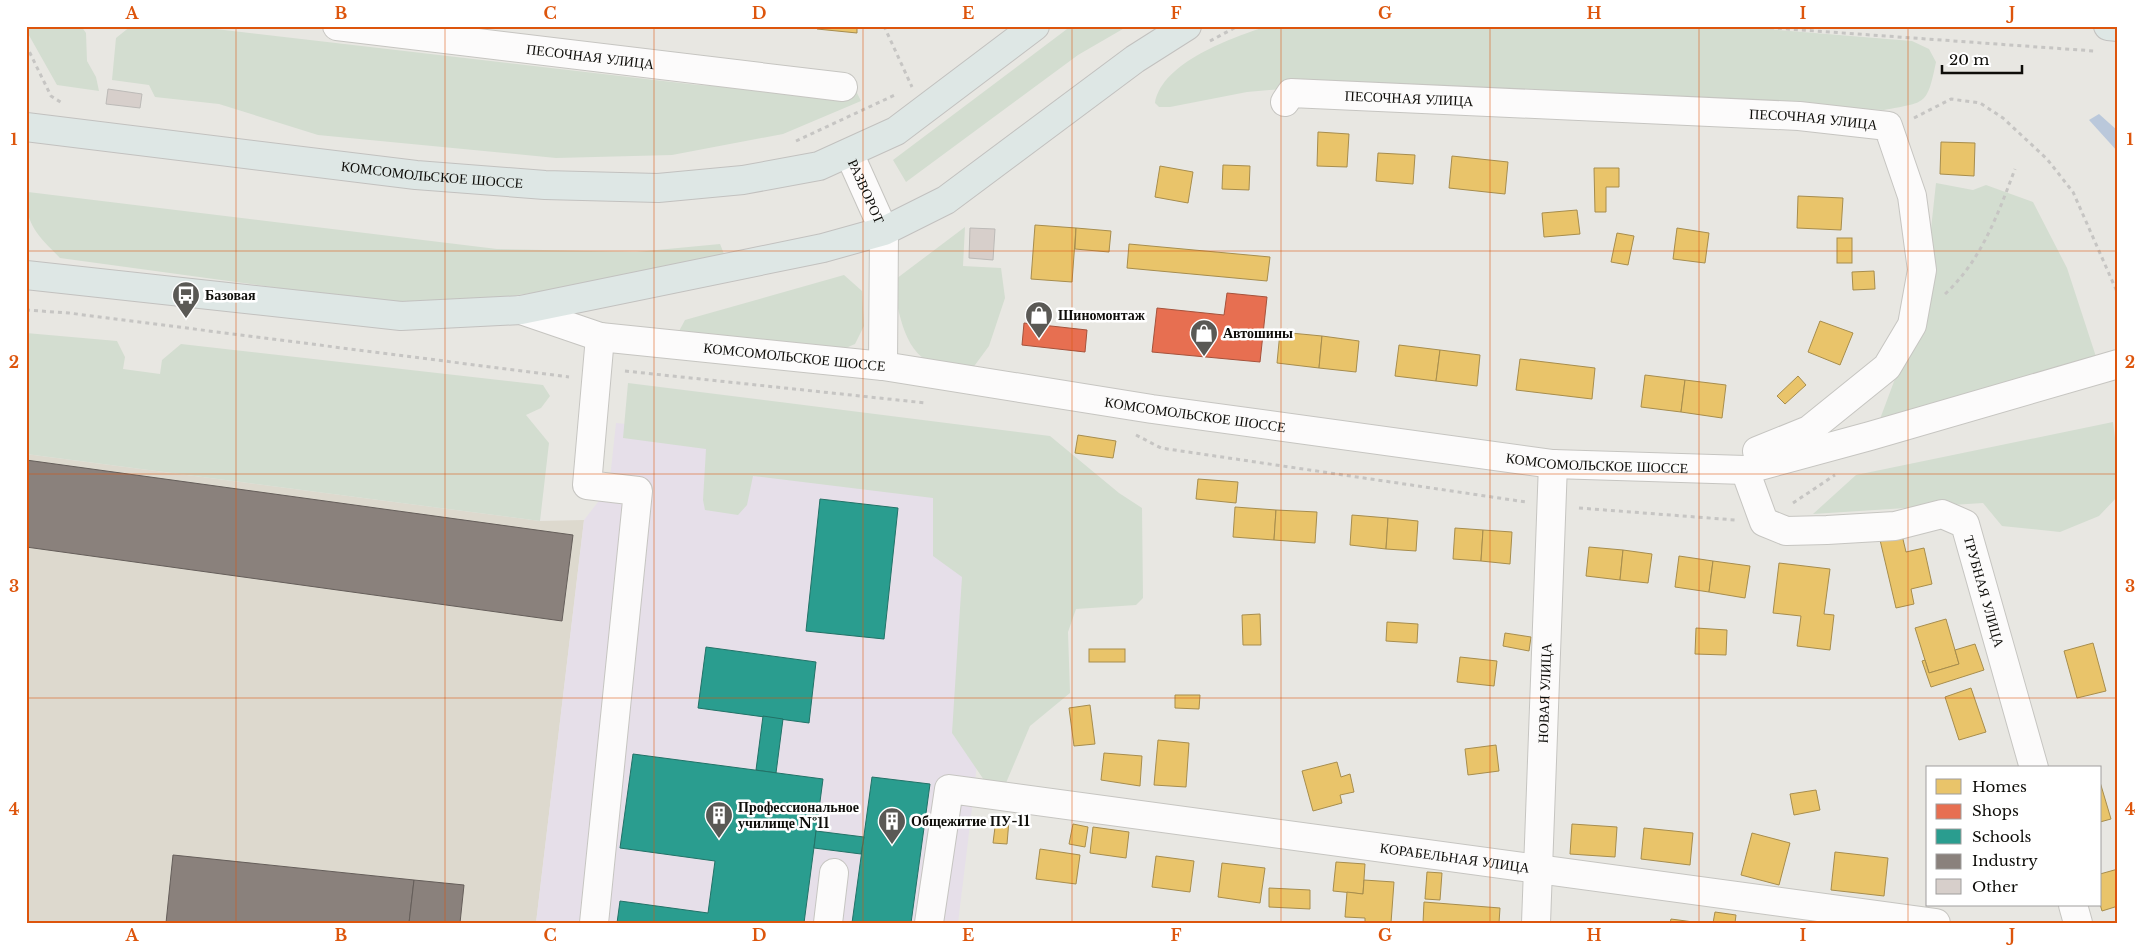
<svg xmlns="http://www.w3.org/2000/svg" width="2144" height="949" font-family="'Libre Baskerville',serif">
  <rect width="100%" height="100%" fill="#e8e7e2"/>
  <!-- built -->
  <path fill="#ddd9ce" d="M26 454 540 521 584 520 536 923H26Z"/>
  <!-- education -->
  <path fill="#e6dfe9" d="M616 423 1008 465 974 792 958 923H536L584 520 609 488Z"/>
  <!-- green -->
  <g fill="#d3ddd0">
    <path d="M26 26H81L86 33 87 61 96 77 99 91 57 85 26 30Z"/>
    <path d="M131 26H190L698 85 857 93 861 101 783 134 672 155 556 158 318 135 219 104 155 97 149 85 112 80 116 38Z"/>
    <path d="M1071 26H1128L1078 55 906 182 893 160Z"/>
    <path d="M1268 26H1731L1912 41 1929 49 1936 62C1927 106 1926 102 1884 110L1328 85 1247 92 1170 107H1159L1155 103C1162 62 1233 37 1268 26Z"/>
    <path d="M1936 183 1973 190 1986 185 2033 202 2067 268 2101 372 1887 433 1880 419 1927 293 1932 271 1931 229Z"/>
    <path d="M28 192 497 249 636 252 720 244 724 254 559 289 490 299 396 304 60 258C39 236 26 227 26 194Z"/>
    <path d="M965 227 963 266 1001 268 1005 298 989 346 972 369C962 368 950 368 940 366 903 357 900 313 892 282Z"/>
    <path d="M844 275 862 291 864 326 855 344 839 351 678 333 685 320Z"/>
    <path d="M26 333 117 341 125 357 123 369 160 374 162 360 181 344 543 385 550 396 541 408 526 415 549 443 540 521 26 454Z"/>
    <path d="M628 383 1050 436 1119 493 1142 508 1143 598 1136 605 1076 609 1068 632 1070 693 1030 726 1006 783 984 780 952 733 962 577 933 556V498L753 476 747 505 738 515 705 510 703 500 706 449 623 438Z"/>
    <path d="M2113 422 2118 462V496L2099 516 2060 532 2002 526 1983 503 1813 514 1856 475Z"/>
  </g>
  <!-- water -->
  <path fill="#bac8db" d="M2099 114 2118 131V152L2089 120Z"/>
  <!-- homes -->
  <g fill="#e9c46a" stroke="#a78d4d">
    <path d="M817 26H857V33L817 29Z"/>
    <path d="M1318 132 1349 134 1347 167 1317 166Z"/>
    <path d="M1941 142 1975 143 1974 176 1940 174Z"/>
    <path d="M1378 153 1415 155 1413 184 1376 181Z"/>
    <path d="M1452 156 1508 162 1505 194 1449 188Z"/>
    <path d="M1223 165 1250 166 1249 190 1222 189Z"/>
    <path d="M1160 166 1193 172 1188 203 1155 197Z"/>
    <path d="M1594 168H1619V187H1606V212H1595Z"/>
    <path d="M1798 196 1843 198 1841 230 1797 228Z"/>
    <path d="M1577 210 1580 234 1544 237 1542 213Z"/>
    <path d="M1035 225 1076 228 1072 282 1031 279Z"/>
    <path d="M1076 228 1111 231 1109 252 1075 249Z"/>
    <path d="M1677 228 1709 233 1705 263 1673 259Z"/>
    <path d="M1617 233 1634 236 1628 265 1611 262Z"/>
    <rect x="1837" y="238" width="15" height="25"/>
    <path d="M1129 244 1270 257 1267 281 1127 268Z"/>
    <path d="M1874 271 1875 289 1853 290 1852 272Z"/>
    <path d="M1820 321 1853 333 1840 365 1808 352Z"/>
    <path d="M1280 332 1322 336 1319 368 1277 363Z"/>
    <path d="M1322 336 1359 341 1356 372 1319 368Z"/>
    <path d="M1399 345 1440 350 1436 381 1395 376Z"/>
    <path d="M1440 350 1480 355 1477 386 1436 381Z"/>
    <path d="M1520 359 1595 368 1592 399 1516 390Z"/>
    <path d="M1645 375 1685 380 1681 412 1641 407Z"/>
    <path d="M1798 376 1806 385 1785 404 1777 396Z"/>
    <path d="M1685 380 1726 385 1722 418 1681 412Z"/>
    <path d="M1078 435 1116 441 1113 458 1075 453Z"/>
    <path d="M1198 479 1238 482 1236 503 1196 499Z"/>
    <path d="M1235 507 1276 510 1274 540 1233 537Z"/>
    <path d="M1276 510 1317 512 1315 543 1274 540Z"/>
    <path d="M1352 515 1388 518 1386 549 1350 545Z"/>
    <path d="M1388 518 1418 521 1416 551 1386 549Z"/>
    <path d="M1455 528 1483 530 1481 561 1453 559Z"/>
    <path d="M1483 530 1512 532 1510 564 1481 561Z"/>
    <path d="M1902 535 1906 552 1924 548 1932 584 1911 589 1914 604 1896 608 1880 540Z"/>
    <path d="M1589 547 1623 550 1620 580 1586 576Z"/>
    <path d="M1623 550 1652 554 1648 583 1620 580Z"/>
    <path d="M1679 556 1713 561 1709 592 1675 587Z"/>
    <path d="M1713 561 1750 566 1745 598 1709 592Z"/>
    <path d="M1779 563 1830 569 1824 614 1834 615 1830 650 1797 646 1801 616 1773 613Z"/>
    <path d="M1260 614 1261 645H1243L1242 615Z"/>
    <path d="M1946 619 1959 664 1929 673 1915 628Z"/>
    <path d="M1387 622 1418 624 1417 643 1386 641Z"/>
    <path d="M1696 628 1727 630 1726 655 1695 654Z"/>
    <path d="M1505 633 1531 637 1529 651 1503 646Z"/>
    <path d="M2093 643 2106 691 2077 698 2064 651Z"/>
    <path d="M1975 644 1984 670 1931 687 1922 661 1925 660 1929 673 1959 664 1955 650Z"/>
    <rect x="1089" y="649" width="36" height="13"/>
    <path d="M1460 657 1497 661 1494 686 1457 682Z"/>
    <path d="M1971 688 1986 732 1959 740 1945 697Z"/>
    <path d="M1175 695H1200L1199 709 1175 708Z"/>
    <path d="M1090 705 1095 744 1074 746 1069 708Z"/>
    <path d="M1158 740 1189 743 1186 787 1154 785Z"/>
    <path d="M1496 745 1499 771 1468 775 1465 749Z"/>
    <path d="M1104 753 1142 756 1140 786 1101 780Z"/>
    <path d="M1337 762 1341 777 1350 774 1354 792 1340 795 1342 803 1313 811 1302 771Z"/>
    <path d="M2100 782 2111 819 2100 822Z"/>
    <path d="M1816 790 1820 810 1794 815 1790 794Z"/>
    <path d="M996 819 1009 820 1007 844 993 843Z"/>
    <path d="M1073 824 1088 827 1085 847 1069 844Z"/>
    <path d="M1572 824 1617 827 1615 857 1570 854Z"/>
    <path d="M1093 827 1129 832 1126 858 1090 853Z"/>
    <path d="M1644 828 1693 833 1690 865 1641 859Z"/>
    <path d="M1752 833 1790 843 1779 885 1741 875Z"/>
    <path d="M1040 849 1080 855 1076 884 1036 879Z"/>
    <path d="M1835 852 1888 858 1884 896 1831 890Z"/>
    <path d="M1156 856 1194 861 1190 892 1152 887Z"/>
    <path d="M1336 862 1365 864 1363 894 1333 891Z"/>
    <path d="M1222 863 1265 868 1260 903 1218 897Z"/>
    <path d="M2118 869V906L2102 911 2100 904V874Z"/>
    <path d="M1427 872 1442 873 1440 900 1425 899Z"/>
    <path d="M1364 880 1394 882 1391 923H1365V918L1345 917 1347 892 1363 894Z"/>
    <path d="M1269 888 1310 890V909L1269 907Z"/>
    <path d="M1424 902 1500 908 1499 923H1423Z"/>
    <path d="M1715 912 1736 915 1735 923H1713Z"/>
    <path d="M1671 919 1701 923H1670Z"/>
  </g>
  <!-- shops -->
  <g fill="#e76f51" stroke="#a6523b">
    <path d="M1227 293 1267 297 1260 362 1152 352 1157 308 1224 315Z"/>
    <path d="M1024 323 1087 330 1085 352 1022 345Z"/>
  </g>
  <!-- schools -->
  <g fill="#2a9d8f" stroke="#227267">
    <path d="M820 499 898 508 884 639 806 631Z"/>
    <path d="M706 647 816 662 809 723 698 708Z"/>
    <path d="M763 716 783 719 776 773 756 770Z"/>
    <path d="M633 754 823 779 804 923H617L620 901 708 913 715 861 620 848Z"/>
    <path d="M872 777 930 784 911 923H852Z"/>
    <path d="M816 831 864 837 861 854 814 848Z"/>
  </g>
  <!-- industry -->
  <g fill="#8a817c" stroke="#655e5a">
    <path d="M26 460 573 535 562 621 26 547Z"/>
    <path d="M173 855 414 880 409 923H166Z"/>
    <path d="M414 880 464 885 460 923H409Z"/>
  </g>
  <!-- building -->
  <g fill="#d7cfcb" stroke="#bcbab7">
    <path d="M108 89 142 94 140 108 106 104Z"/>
    <path d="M970 228 995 229 993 260 969 258Z"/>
  </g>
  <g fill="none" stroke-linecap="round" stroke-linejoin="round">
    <!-- minor casing -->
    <g stroke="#c6c5c1" stroke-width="30">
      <g id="minor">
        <path id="s1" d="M337 26 843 87"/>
        <path id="s2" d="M1285 102 1291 93 1799 116 1888 126 1912 196 1922 270 1912 325 1887 367 1809 430 1757 451"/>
        <path id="s3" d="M849 153 884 231 883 366"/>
        <path id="s4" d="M521 310 600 337 883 366 1152 409 1553 464 1745 470 1870 436 2118 364"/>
        <path id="s5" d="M1745 470 1764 522 1786 531 1827 530 1895 526 1942 514 1965 524 2034 768"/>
        <path d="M2073 905 2078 923"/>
        <path d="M594 923 638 491 587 485 600 337"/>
        <path d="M828 923 834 873"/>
        <path id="s6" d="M929 923 949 789 1936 923"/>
        <path id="s7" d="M1536 923 1553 464"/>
      </g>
    </g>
    <!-- major casing -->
    <g stroke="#c2c1bf" stroke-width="30">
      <g id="major">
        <path d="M2108 26 2118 27"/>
        <path id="s8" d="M26 127 416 175 545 185 658 188 743 180 819 166 896 131 1035 26"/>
        <path d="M26 275 401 316 521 310 823 248 884 231 946 200 1135 59 1187 26"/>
      </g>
    </g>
    <!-- path -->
    <g stroke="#c6c5c3" stroke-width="3" stroke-dasharray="4 4" stroke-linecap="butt">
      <path d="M884 26 912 87"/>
      <path d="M1746 26 2094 51"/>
      <path d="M1210 41 1238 26"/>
      <path d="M26 45 51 96 62 103"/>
      <path d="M1914 118 1951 99 1980 103 2003 118 2047 159 2073 192 2118 294"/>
      <path d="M796 141 897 94"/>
      <path d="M1945 294C1981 261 1998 214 2015 169"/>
      <path d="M26 310 69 313 569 377"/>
      <path d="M625 371 926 403"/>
      <path d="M1136 435 1161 448 1526 502"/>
      <path d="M1793 503 1835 475"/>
      <path d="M1579 508 1735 520"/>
    </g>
    <!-- minor -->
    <use href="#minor" stroke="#fcfbfb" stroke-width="28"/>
    <!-- major -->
    <use href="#major" stroke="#dee7e5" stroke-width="28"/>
  </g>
  <!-- grid -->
  <path fill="none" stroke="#dd550c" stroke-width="1" stroke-opacity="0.55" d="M236 26V923M445 26V923M654 26V923M863 26V923M1072 26V923M1281 26V923M1490 26V923M1699 26V923M1908 26V923M26 251H2118M26 474H2118M26 698H2118"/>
  <!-- icons -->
  <defs>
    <g id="bus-pin" transform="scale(1.4375)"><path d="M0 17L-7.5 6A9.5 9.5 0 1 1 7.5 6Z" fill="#5a5955" stroke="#fff"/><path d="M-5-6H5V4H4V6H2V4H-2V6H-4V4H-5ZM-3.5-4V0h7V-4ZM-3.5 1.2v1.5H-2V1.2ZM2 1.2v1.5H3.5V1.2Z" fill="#fff"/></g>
    <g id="shop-pin" transform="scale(1.4375)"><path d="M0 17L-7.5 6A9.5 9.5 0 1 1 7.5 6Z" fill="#5a5955" stroke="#fff"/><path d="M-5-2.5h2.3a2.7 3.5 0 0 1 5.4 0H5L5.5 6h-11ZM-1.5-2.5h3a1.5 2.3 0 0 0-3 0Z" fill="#fff"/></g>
    <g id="building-pin" transform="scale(1.4375)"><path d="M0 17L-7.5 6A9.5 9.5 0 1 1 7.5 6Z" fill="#5a5955" stroke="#fff"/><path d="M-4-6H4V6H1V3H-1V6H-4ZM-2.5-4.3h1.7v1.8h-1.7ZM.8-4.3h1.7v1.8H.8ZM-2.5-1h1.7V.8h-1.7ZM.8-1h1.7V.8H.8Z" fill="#fff"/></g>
  </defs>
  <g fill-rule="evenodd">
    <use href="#bus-pin" x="186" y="295"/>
    <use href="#shop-pin" x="1039" y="315"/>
    <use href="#shop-pin" x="1204" y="333"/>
    <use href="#building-pin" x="719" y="815"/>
    <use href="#building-pin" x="892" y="821"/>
  </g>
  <g text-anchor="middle" stroke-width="5" stroke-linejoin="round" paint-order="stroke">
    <!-- street labels -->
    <g font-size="14" fill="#0e0d09" stroke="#fff">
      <text dy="5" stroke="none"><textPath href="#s1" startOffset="255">ПЕСОЧНАЯ УЛИЦА</textPath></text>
      <text dy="5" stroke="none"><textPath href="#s2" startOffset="129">ПЕСОЧНАЯ УЛИЦА</textPath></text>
      <text dy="5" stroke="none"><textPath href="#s2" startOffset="534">ПЕСОЧНАЯ УЛИЦА</textPath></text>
      <text dy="5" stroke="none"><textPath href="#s8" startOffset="409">КОМСОМОЛЬСКОЕ ШОССЕ</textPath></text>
      <text dy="5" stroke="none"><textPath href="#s3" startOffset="42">РАЗВОРОТ</textPath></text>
      <text dy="5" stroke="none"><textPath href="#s4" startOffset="279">КОМСОМОЛЬСКОЕ ШОССЕ</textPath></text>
      <text dy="5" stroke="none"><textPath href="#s4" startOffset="684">КОМСОМОЛЬСКОЕ ШОССЕ</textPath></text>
      <text dy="5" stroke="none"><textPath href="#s4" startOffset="1089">КОМСОМОЛЬСКОЕ ШОССЕ</textPath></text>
      <text dy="5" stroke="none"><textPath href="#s5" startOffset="332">ТРУБНАЯ УЛИЦА</textPath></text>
      <text dy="5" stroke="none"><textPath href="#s7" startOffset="230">НОВАЯ УЛИЦА</textPath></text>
      <text dy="5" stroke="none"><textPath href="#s6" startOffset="646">КОРАБЕЛЬНАЯ УЛИЦА</textPath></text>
    </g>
    <!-- poi labels -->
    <g font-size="14" font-weight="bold" fill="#0e0d09" stroke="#fff" text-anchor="start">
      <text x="205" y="300">Базовая</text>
      <text x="1058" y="320">Шиномонтаж</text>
      <text x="1223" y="338">Автошины</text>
      <text x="738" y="812">Профессиональное<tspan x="738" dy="16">училище №11</tspan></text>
      <text x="911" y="826">Общежитие ПУ-11</text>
    </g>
  </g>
  <!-- border -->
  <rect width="2144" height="949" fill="none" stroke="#ffffff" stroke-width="55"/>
  <!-- legend -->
  <rect x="1926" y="766" width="175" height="140" fill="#ffffff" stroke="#9f9e9d"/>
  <rect x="1936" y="779" width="25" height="15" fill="#e9c46a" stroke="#9f9e9d"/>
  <text x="1972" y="792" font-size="15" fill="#0e0d09">Homes</text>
  <rect x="1936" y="804" width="25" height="15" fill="#e76f51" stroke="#9f9e9d"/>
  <text x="1972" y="816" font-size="15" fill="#0e0d09">Shops</text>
  <rect x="1936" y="829" width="25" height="15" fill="#2a9d8f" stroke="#9f9e9d"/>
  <text x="1972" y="842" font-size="15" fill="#0e0d09">Schools</text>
  <rect x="1936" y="854" width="25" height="15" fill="#8a817c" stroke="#9f9e9d"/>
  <text x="1972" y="866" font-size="15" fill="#0e0d09">Industry</text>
  <rect x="1936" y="879" width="25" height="15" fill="#d7cfcb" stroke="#9f9e9d"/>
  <text x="1972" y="892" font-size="15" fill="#0e0d09">Other</text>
  <!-- scale -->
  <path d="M1942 65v8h80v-8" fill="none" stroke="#0e0d09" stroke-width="2.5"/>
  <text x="1949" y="65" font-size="15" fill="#0e0d09" stroke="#ffffff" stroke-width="4" paint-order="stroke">20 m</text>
  <rect x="28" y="28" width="2088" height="894" fill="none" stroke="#dd550c" stroke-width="2"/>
  <g font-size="16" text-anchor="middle" font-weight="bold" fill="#dd550c">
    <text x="132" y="19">A</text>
    <text x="341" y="19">B</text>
    <text x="550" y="19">C</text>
    <text x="759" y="19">D</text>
    <text x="968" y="19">E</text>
    <text x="1176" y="19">F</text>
    <text x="1385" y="19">G</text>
    <text x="1594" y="19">H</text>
    <text x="1803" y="19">I</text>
    <text x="2012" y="19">J</text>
    <text x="14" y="145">1</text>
    <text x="2130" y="145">1</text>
    <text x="14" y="368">2</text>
    <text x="2130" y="368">2</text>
    <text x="14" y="592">3</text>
    <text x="2130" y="592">3</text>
    <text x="14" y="815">4</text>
    <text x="2130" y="815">4</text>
    <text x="132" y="941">A</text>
    <text x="341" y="941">B</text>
    <text x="550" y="941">C</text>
    <text x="759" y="941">D</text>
    <text x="968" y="941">E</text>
    <text x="1176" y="941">F</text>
    <text x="1385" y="941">G</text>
    <text x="1594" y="941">H</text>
    <text x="1803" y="941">I</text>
    <text x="2012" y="941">J</text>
  </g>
</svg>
